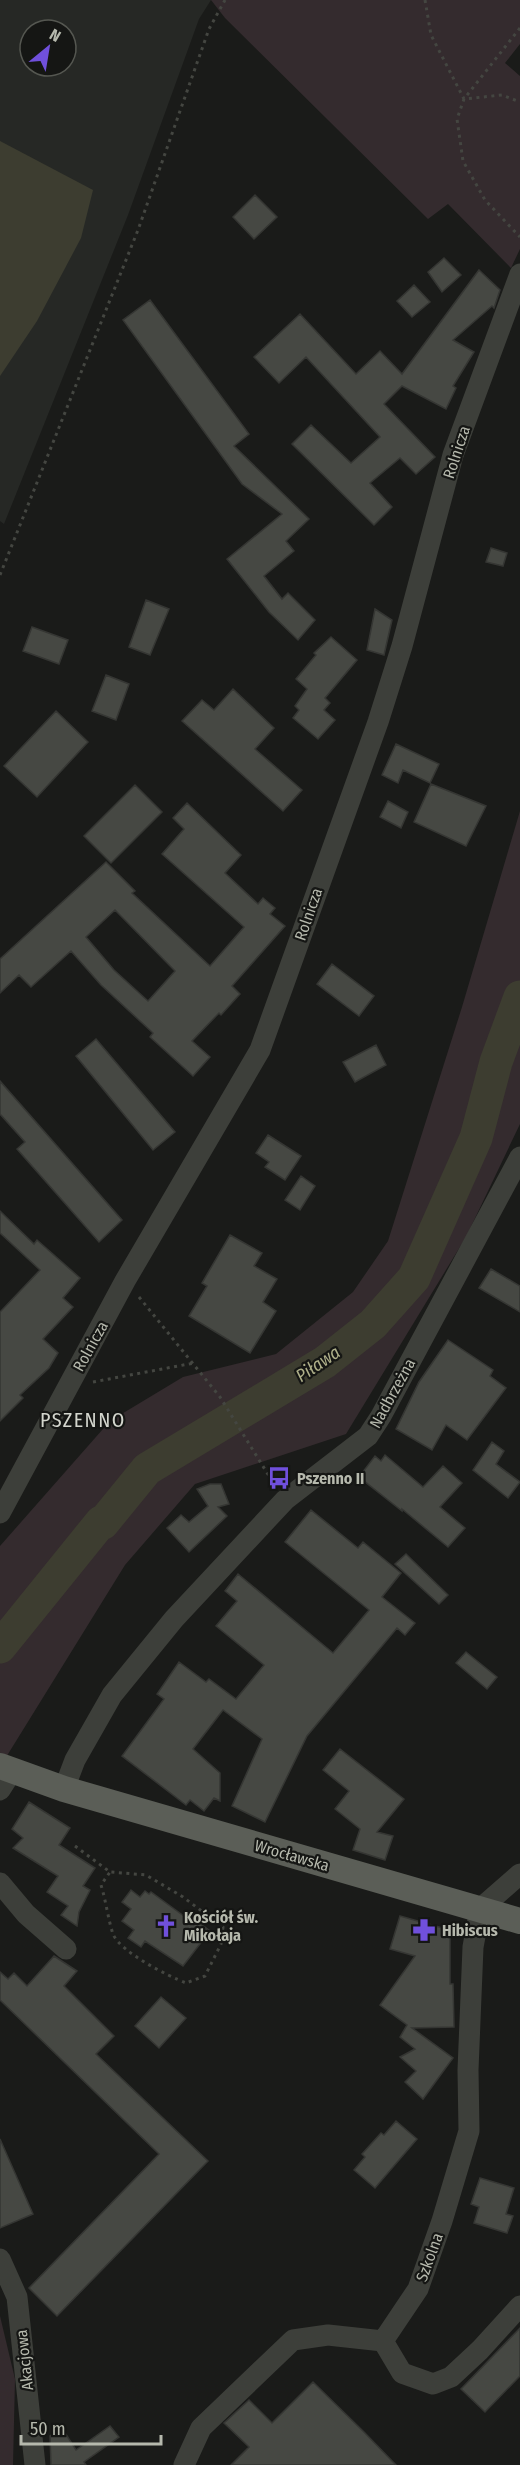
<svg xmlns="http://www.w3.org/2000/svg" width="520" height="2465" font-family="'Fira Sans Condensed',sans-serif">
  <style>
    .built { fill: #262825; fill-rule: evenodd }
    .green { fill: #342b2e }
    .water { fill: #3d3d30 }
    .lines { fill: none; stroke-linecap: round; stroke-linejoin: round }
    .river { stroke: #3d3d30; stroke-width: 33 }
    .building { fill: #464843; stroke: #353633; stroke-width: 1.5; fill-rule: evenodd }
    .path { stroke: #444641; stroke-width: 3; stroke-dasharray: 3 4.5; stroke-linecap: butt }
    .minor { stroke: #3d3f3a; stroke-width: 21 }
    .major { stroke: #5b5e57; stroke-width: 26 }
    .labels { text-anchor: middle; stroke-width: 4.5; stroke-linejoin: round; paint-order: stroke }
    .street-label { font-size: 16px; fill: #b6b9ad; stroke: #151614 }
    .poi-label { font-size: 16px; font-weight: bold; fill: #b6b9ad; stroke: #151614; text-anchor: start }
    .water-label { font-size: 18px; font-style: italic; fill: #aeaf89; stroke: #151614 }
    .quarter-label { font-size: 20px; letter-spacing: 1.5px; fill: #d3d5cd; stroke: #151614 }
  </style>
  <rect width="100%" height="100%" fill="#1a1b19"/>
  <path class="built" d="M0,0h211l-12,19 -71,196 -124,309 -4,-3zM30,30h36v36h-36z"/>
  <path class="green" d="M211,0h309v44l-15,19 15,13v173l-9,19 -63,-64 -20,15 -203,-201z
    M520,811v313l-54,113 -120,197 -151,50 -70,81 -125,202v-221l110,-125 73,-44 93,-23 77,-62 35,-51 74,-234z
    M0,2316l15,63 -2,86h-13z"/>
  <path class="water" d="M0,141l93,49 -12,48 -44,83 -37,55z"/>
  <g class="lines">
    <path class="river" d="M0,1647l101,-125 2,1 44,-54 178,-107 48,-38 41,-46 62,-140 20,-76 24,-65"/>
  </g>
  <path class="building" d="M255,195l22,22 -23,22 -21,-22z
    M444,258l17,17 -19,17 -14,-20z
    M479,270l21,20 -6,18 -2,-2 -39,34 21,12 -21,34 3,2 -10,21 -44,-23 -18,18 51,53 -19,17 -16,-16 -30,25 22,24 -18,18 -82,-81 19,-19 40,38 29,-26 -74,-80 -27,26 -25,-26 46,-43 56,60 24,-23 22,23z
    M414,285l16,17 -18,15 -15,-16z
    M150,300l99,134 -15,12 75,73 -23,22 8,10 -30,25 18,23 6,-6 27,27 -17,20 -29,-28 -42,-53 55,-45 -40,-30 -119,-164z
    M491,548l16,5 -4,13 -17,-4z
    M146,600l23,9 -19,46 -21,-8z
    M375,609l17,11 -8,35 -17,-5z
    M32,627l36,13 -9,24 -36,-13z
    M331,637l26,23 -32,38 5,5 -6,7 11,10 -17,19 -25,-21 6,-8 -4,-4 12,-17 -11,-10 20,-24 -2,-2z
    M106,675l23,9 -13,36 -24,-9z
    M233,689l41,39 -19,21 47,41 -19,21 -101,-90 20,-21 12,10z
    M56,711l32,31 -51,55 -33,-31z
    M396,744l43,20 -9,19 -27,-13 -5,13 -16,-8z
    M431,784l55,22 -20,40 -52,-24z
    M135,785l27,27 -51,51 -27,-27z
    M388,801l20,11 -7,16 -21,-11z
    M187,803l54,52 -16,18 33,31 5,-6 12,10 -5,6 15,12 -53,60 8,8 -19,21 -2,-2 -27,28 18,16 -17,19 -43,-39 3,-4 -52,-48 -30,-34 -40,36 -12,-12 -19,18v-34l106,-97 29,29 -3,2 78,73 34,-39 -82,-73 22,-25 -11,-11zM115,910l60,61 -27,30 -34,-31 -28,-33z
    M332,964l42,32 -15,20 -42,-32z
    M96,1039l79,93 -22,18 -77,-94z
    M376,1045l10,20 -31,17 -12,-20z
    M0,1081l122,139 -23,22 -82,-93 8,-7 -25,-28z
    M268,1135l33,21 -16,24 -20,-13 4,-5 -13,-9z
    M301,1176l14,10 -15,24 -15,-10z
    M0,1211l34,33 3,-4 43,38 -17,20 10,9 -30,32 15,14 -9,15 -29,27 3,3 -23,23v-109l40,-42 -40,-37z
    M230,1235l32,18 -8,13 23,13 -14,23 13,9 -26,42 -61,-37 18,-30 -5,-3z
    M491,1269l29,17v26l-41,-24z
    M448,1340l45,30 -3,6 16,12 -39,52 -21,-15 -14,25 -36,-21 23,-47z
    M492,1442l12,9 -8,13 24,18 -12,16 -35,-28z
    M385,1455l38,32 20,-21 19,17 -22,24 25,21 -17,19 -46,-38v2l-43,-34 16,-21 6,5z
    M210,1484h11l8,20 -11,3 9,9 -38,36 -22,-24 14,-13 8,7 19,-16 -11,-17z
    M311,1510l47,38 5,-6 38,31 -19,24 33,26 -10,12 -8,-7 -90,108 -42,86 -33,-16 30,-67 -39,-29 -30,39 27,24v28l-6,-3 -10,13 -14,-11 -4,5 -64,-49 42,-57 -7,-5 22,-32 27,20 3,-3 27,20 28,-34 -48,-39 21,-25 -12,-10 13,-17 95,79 36,-43 -84,-68z
    M406,1554l42,41 -9,9 -44,-40z
    M466,1652l31,25 -10,12 -31,-26z
    M340,1749l64,50 -27,33 16,4 -8,24 -32,-10 7,-21 -25,-20 14,-18 -26,-21z
    M29,1802l41,26 -11,17 36,23 -12,18 7,4 -11,22 -2,14 -16,-11 7,-9 -21,-14 11,-16 -45,-28 10,-10 -11,-9z
    M131,1890l9,7 5,-6 4,3 2,-2 37,27 2,-3 20,15 -27,35 -38,-25 -4,6 -13,-9 6,-8 -12,-9 9,-12 -9,-7z
    M400,1916l50,14v54h3l1,43 -42,1 41,30 -30,41 -18,-17 11,-11 -16,-14 15,-8 -15,-12 7,-12 -27,-20 35,-49 -25,-7z
    M54,1956l23,15 -13,15 50,50 -18,18 112,107 -151,155 -28,-28 130,-134 -159,-154v-28l8,7 6,-6 13,13z
    M161,1997l25,21 -27,30 -24,-22z
    M396,2121l21,18 -42,49 -21,-18 11,-13 -3,-3 19,-21 3,2z
    M0,2139l33,75 -33,14z
    M480,2178l34,10 -8,26 7,2 -6,17 -33,-10 5,-16 -8,-3z
    M520,2328v48l-35,36 -24,-23z
    M313,2382l51,50 32,33h-165l18,-18 -25,-24 25,-23 23,23z
    M110,2426l9,11 -35,25 2,3h-35l-1,-29 12,-8 14,22z"/>
  <g class="lines">
    <path class="path" d="M425,0l6,35 33,64 38,-4 18,7
      M520,28l-56,71 -7,20 6,42 22,39 35,37
      M0,575l138,-345 71,-201 16,-29
      M139,1297l81,100 54,87
      M93,1382l101,-19
      M75,1846l35,26 36,3 37,22 40,30 -2,17 -16,32 -19,7c-18,-7 -66,-31 -73,-49 -5,-15 -7,-33 -12,-49l9,-13"/>
    <path class="minor" d="M0,1513l125,-232 135,-231 118,-328 24,-76 51,-191 67,-181
      M64,1789l11,-29 37,-65 62,-76 111,-119 83,-64 13,-20 139,-259
      M0,1790l12,-19
      M0,1883l26,31 40,35
      M0,2259l17,38 18,168
      M383,2341l19,32 31,11 18,-7 29,-27 40,-44
      M184,2465l17,-37 92,-88 35,-5 55,6 35,-52 24,-68 27,-90 -1,-61 5,-123 7,-38 40,-35"/>
    <path class="major" d="M0,1766l64,23 456,132"/>
  </g>
  <defs>
    <g id="bus-bare" transform="scale(1.8)"><path d="M-5-6H5V4H4V6H2V4H-2V6H-4V4H-5ZM-3.5-4V0h7V-4ZM-3.5 1.2v1.5H-2V1.2ZM2 1.2v1.5H3.5V1.2Z" fill="#7050dc" stroke="#151614" stroke-width="2.5" paint-order="stroke"/></g>
    <g id="church-bare" transform="scale(1.8)"><path d="M-1.2-6h2.4v3.5h3.3v2.4h-3.3V6h-2.4V-.1h-3.3v-2.4h3.3Z" fill="#7050dc" stroke="#151614" stroke-width="2.5" paint-order="stroke"/></g>
    <g id="pharmacy-bare" transform="scale(1.8)"><path d="M-2-6h4v4h4v4h-4v4h-4v-4h-4v-4h4Z" fill="#7050dc" stroke="#151614" stroke-width="2.5" paint-order="stroke"/></g>
  </defs>
  <g fill-rule="evenodd">
    <use href="#bus-bare" x="279" y="1478"/>
    <use href="#church-bare" x="166" y="1926"/>
    <use href="#pharmacy-bare" x="424" y="1930"/>
  </g>
  <g class="labels">
    <g class="street-label">
      <text transform="translate(456 452) rotate(-72)" y="6">Rolnicza</text>
      <text transform="translate(308 914) rotate(-71)" y="6">Rolnicza</text>
      <text transform="translate(90 1346) rotate(-61)" y="6">Rolnicza</text>
      <text transform="translate(392 1393) rotate(-61)" y="6">Nadbrzeżna</text>
      <text transform="translate(292 1855) rotate(16)" y="6">Wrocławska</text>
      <text transform="translate(429 2257) rotate(-70)" y="6">Szkolna</text>
      <text transform="translate(24 2360) rotate(-96)" y="6">Akacjowa</text>
    </g>
    <g class="poi-label">
      <text x="297" y="1484">Pszenno II</text>
      <text x="184" y="1923">Kościół św.<tspan x="184" dy="18">Mikołaja</tspan></text>
      <text x="442" y="1936">Hibiscus</text>
    </g>
    <g class="water-label">
      <text transform="translate(318 1364) rotate(-34)" y="6">Piława</text>
    </g>
    <g class="quarter-label">
      <text x="83" y="1427">PSZENNO</text>
    </g>
  </g>
  <g transform="translate(48 48) rotate(30)"><circle r="28" fill="#151614" stroke="#555751" stroke-width="1.5"/>
  <path d="M0-4.5L10 22L0 15L-10 22Z" fill="#7050dc"/>
  <text y="-9" font-size="16" font-weight="bold" text-anchor="middle" fill="#b6b9ad">N</text>
  </g>
  <path d="M21 2435v9h140v-9" fill="none" stroke="#b6b9ad" stroke-width="3"/>
  <text x="30" y="2435" font-size="18" fill="#b6b9ad" stroke="#151614" stroke-width="4.5" paint-order="stroke">50 m</text>
</svg>
